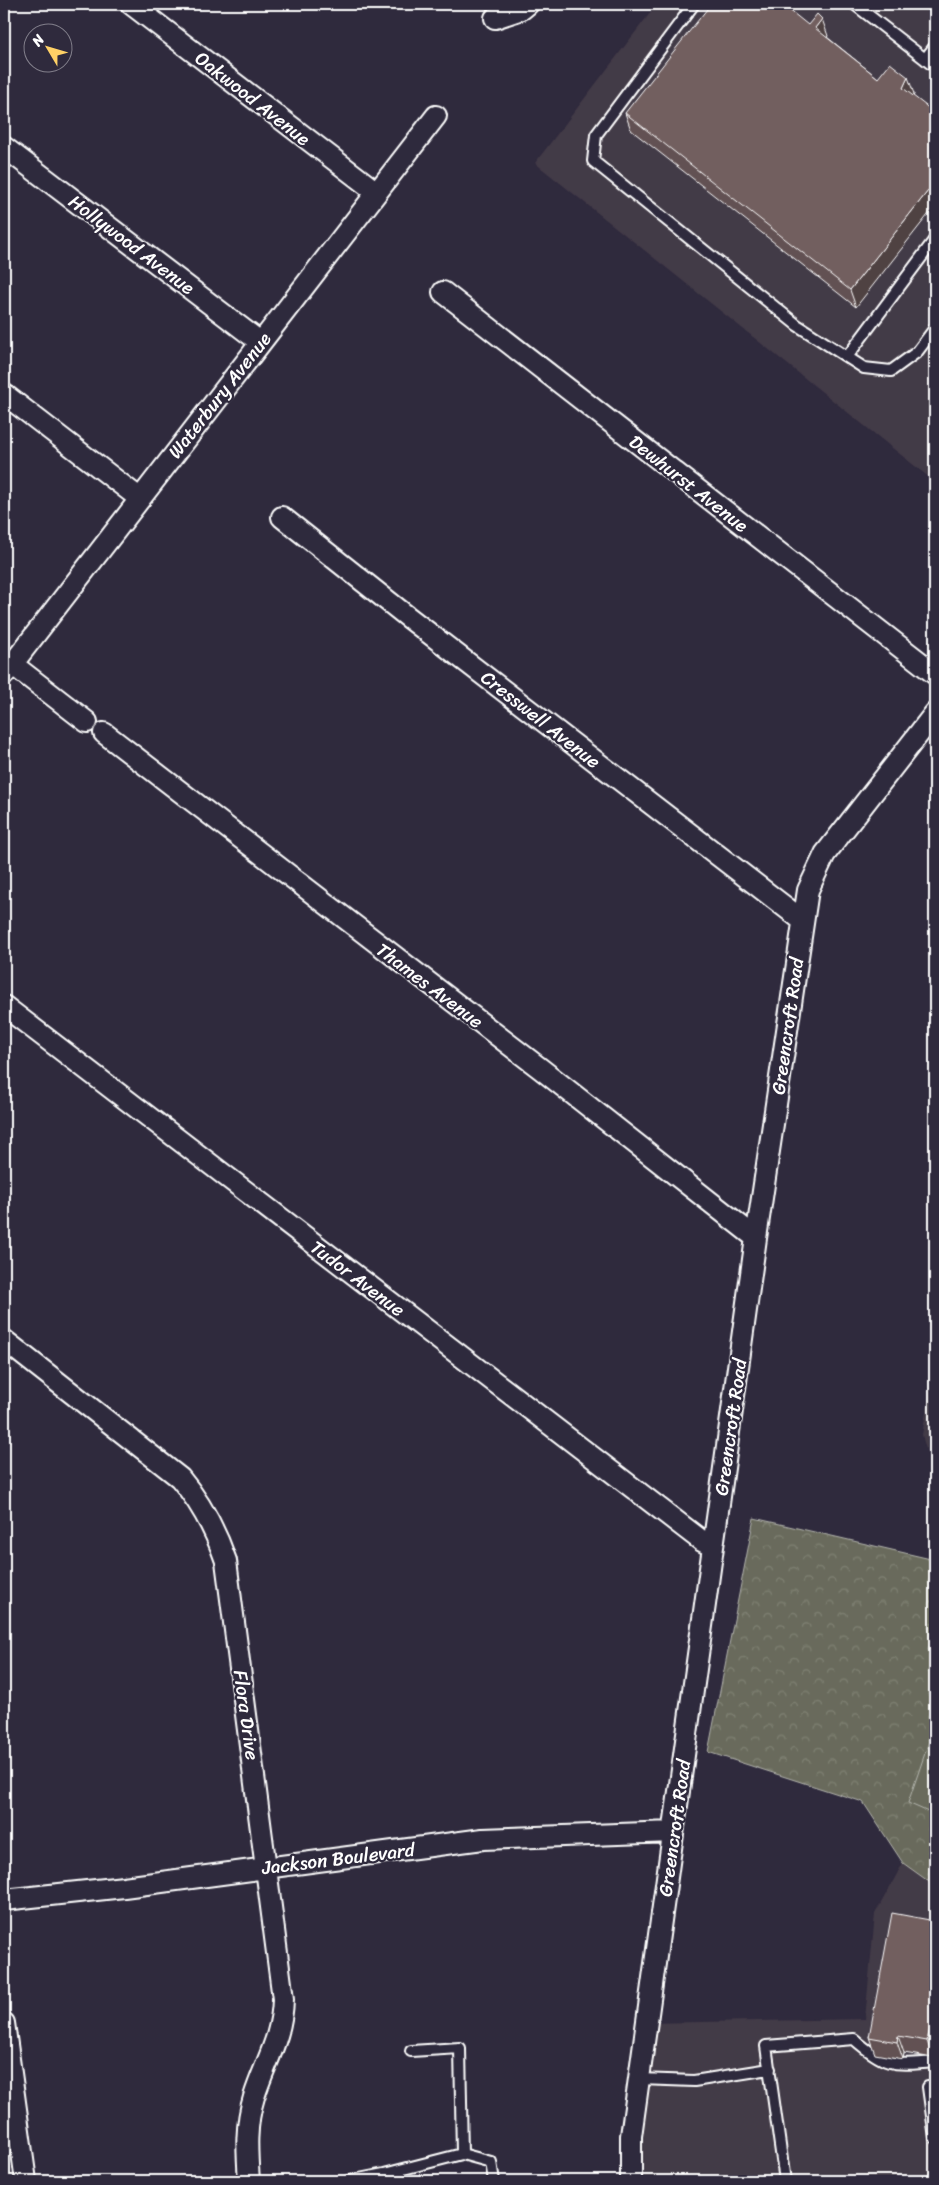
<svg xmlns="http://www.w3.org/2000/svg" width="939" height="2185" font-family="Sriracha,sans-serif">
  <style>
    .built { fill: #433a47 }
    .park { fill: url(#park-crowns); stroke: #b4b5ae }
    .pitch { fill: #696b5c; stroke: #b4b5ae }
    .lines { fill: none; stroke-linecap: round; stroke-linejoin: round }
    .lane-casing { stroke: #fff; stroke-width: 14 }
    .street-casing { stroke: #fff; stroke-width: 24 }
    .lane { stroke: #2f2a3d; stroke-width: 10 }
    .street { stroke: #2f2a3d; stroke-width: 20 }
    .wall { fill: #625152; stroke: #fff }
    .shaded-wall { fill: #504242; stroke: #fff }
    .building { fill: #725e5f; stroke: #fff }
    .labels { text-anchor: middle; stroke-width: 4.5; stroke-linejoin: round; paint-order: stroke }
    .street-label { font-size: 19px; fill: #fff; stroke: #2f2a3d }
  </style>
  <defs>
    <pattern id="park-crowns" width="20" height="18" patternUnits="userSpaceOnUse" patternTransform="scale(1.25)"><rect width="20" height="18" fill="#696b5c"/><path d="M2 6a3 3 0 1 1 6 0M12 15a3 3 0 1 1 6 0" fill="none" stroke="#808174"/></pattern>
  </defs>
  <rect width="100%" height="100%" fill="#2f2a3d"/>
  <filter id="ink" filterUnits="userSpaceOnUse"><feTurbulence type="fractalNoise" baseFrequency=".02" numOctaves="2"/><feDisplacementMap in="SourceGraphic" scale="10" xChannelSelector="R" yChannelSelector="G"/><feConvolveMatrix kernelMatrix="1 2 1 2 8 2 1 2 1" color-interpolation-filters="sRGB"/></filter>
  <g filter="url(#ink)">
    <path class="built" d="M657,4h278v478l-400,-319z
      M935,1362v119l-13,-46z
      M903,1863l32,23v295h-304l16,-158 218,-4 10,-105z"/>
    <path class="park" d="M754,1518l181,42v326l-32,-23 -40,-61 -155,-50z"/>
    <path class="pitch" d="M935,1724v91l-27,-12z"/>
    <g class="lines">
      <g class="lane-casing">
        <path id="lane" d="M694,4l-98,131 -3,26 204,164 67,43 27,3 26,-19 18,-24
          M854,4l71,55
          M935,46l-10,13 10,8
          M847,357l88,-118
          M411,2051l49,-3 2,106
          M640,2079l54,2 76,-12
          M928,2087l7,51
          M349,2181l35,-7 78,-20 29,8 3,19
          M785,2181l-19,-135 88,-7c33,29 39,26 81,23"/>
      </g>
      <g class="street-casing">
        <path id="street" d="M131,4l244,187
          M495,18l27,-9 6,-5
          M4,147l256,195
          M443,292l492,382
          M4,394l135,104
          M282,517l126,100 394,303
          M12,664l75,58
          M4,675l432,-559
          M104,733l437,336 215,169
          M4,1006l698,535 11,6
          M4,1340l176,138c21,25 35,51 46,83l57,438c-1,39 -18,63 -29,98 -9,29 -7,55 -5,84
          M4,1900l120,-13 359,-48 190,-7
          M4,2023l22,158
          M631,2181v-45l125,-898 52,-348 17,-36 110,-141"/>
      </g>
      <use href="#lane" class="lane"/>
      <use href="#street" class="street"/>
    </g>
    <path class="wall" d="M828,36l-1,1 51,41 36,16 -58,213 -225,-177 -6,-17z
      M935,1921v128l-2,9 -29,-5 -1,6 -28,-5 -6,-17z"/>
    <path class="shaded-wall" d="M822,19l6,17 -7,9 -6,-17z
      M908,77l6,17 -5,11 -6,-17z
      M935,182v24l-79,101 -6,-17z
      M930,2028l5,15v6l-2,9 -6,-17z
      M898,2036l6,17 -1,6 -6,-17z"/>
    <path class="building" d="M711,4h71l26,21 9,-11 5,5 -7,9 63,50 12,-15 18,14 -5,11 32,25v69l-85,108 -225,-177z
      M892,1913l43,8v108l-5,-1 -3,13 -29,-5 -1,6 -28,-5z"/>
  </g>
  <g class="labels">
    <g class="street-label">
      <text transform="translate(253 98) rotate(38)" y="7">Oakwood Avenue</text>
      <text transform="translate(132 244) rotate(37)" y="7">Hollywood Avenue</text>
      <text transform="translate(219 395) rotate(-52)" y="7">Waterbury Avenue</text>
      <text transform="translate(689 483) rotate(38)" y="7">Dewhurst Avenue</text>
      <text transform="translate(541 719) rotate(38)" y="7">Cresswell Avenue</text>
      <text transform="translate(430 985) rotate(37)" y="7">Thames Avenue</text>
      <text transform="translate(787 1026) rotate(-82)" y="7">Greencroft Road</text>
      <text transform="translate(358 1278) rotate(37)" y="7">Tudor Avenue</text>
      <text transform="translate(730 1427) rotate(-82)" y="7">Greencroft Road</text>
      <text transform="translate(247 1715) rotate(82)" y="7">Flora Drive</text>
      <text transform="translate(674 1828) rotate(-82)" y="7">Greencroft Road</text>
      <text transform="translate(338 1858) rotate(-7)" y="7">Jackson Boulevard</text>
    </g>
  </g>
  <rect width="939" height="2185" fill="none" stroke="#2f2a3d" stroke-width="20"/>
  <rect x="10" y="10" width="919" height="2165" fill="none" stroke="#fff" stroke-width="2" filter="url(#ink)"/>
  <g transform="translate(48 48) rotate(308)"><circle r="24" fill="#2f2a3d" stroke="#827f8b"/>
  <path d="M0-4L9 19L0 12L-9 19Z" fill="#ffd166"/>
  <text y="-8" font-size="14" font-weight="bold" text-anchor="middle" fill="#ffffff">N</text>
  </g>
</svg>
